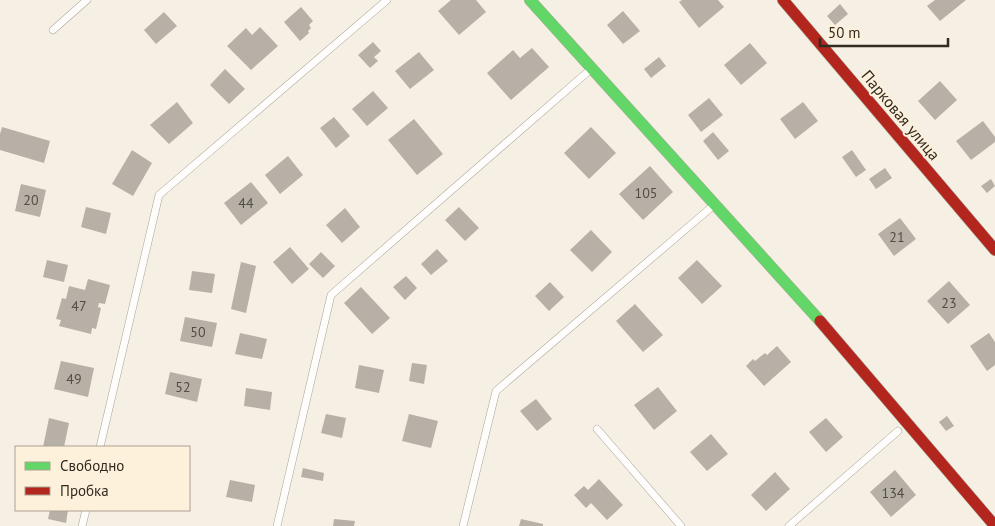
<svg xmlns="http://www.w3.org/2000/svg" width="995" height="526" font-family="'PT Sans',sans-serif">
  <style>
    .building { fill: #b6b0a7 }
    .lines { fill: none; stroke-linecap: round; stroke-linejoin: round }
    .lane-casing { stroke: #aaa49a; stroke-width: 8 }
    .fast-casing { stroke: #aaa49a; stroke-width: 12 }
    .jam-casing { stroke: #aaa49a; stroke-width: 12 }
    .lane { stroke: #fefdfb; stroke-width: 7 }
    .fast { stroke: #63d668; stroke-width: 11 }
    .jam { stroke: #b3261e; stroke-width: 11 }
    .labels { text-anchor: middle; stroke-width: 4; stroke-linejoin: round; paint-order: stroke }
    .number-label { font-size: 14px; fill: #524c42 }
    .street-label { font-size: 16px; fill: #312b21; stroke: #fef1dc }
  </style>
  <rect width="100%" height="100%" fill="#f6efe4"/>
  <path class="building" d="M451,0h25l10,12 -27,23 -21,-24z
    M682,0h36l6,7 -25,21 -20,-26z
    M935,0h31l-26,21 -13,-15z
    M840,4l8,10 -13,11 -8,-9z
    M301,7l12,14 -4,4 2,3 -3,3 1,2 -9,8 -16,-19z
    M623,11l17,20 -17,13 -16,-19z
    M164,12l13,14 -21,18 -12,-14z
    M260,27l18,19 -27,24 -24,-24 19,-18 6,7z
    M373,42l8,9 -7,6 4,4 -8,7 -12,-13z
    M750,43l17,20 -26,22 -17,-20z
    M532,48l17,19 -38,33 -24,-27 26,-23 7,8z
    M419,52l15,18 -24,19 -15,-18z
    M659,57l7,9 -15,12 -7,-9z
    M225,69l20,20 -16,15 -19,-19z
    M940,81l17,19 -22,20 -17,-19z
    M373,91l15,17 -21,18 -15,-17z
    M709,98l14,17 -22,17 -13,-17z
    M177,102l16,21 -24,21 -19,-19z
    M803,102l15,19 -23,18 -15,-20z
    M334,117l16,19 -14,12 -16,-20z
    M414,119l29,35 -26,21 -29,-35z
    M983,121l12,16v5l-24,18 -15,-19z
    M2,127l48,14 -6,22 -44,-13v-16z
    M591,127l25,26 -27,26 -25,-26z
    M713,132l16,19 -11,9 -15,-19z
    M132,150l20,13 -19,33 -21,-12z
    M852,150l14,20 -10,7 -14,-20z
    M288,156l15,19 -23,19 -15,-19z
    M650,166l23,26 -30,28 -24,-26z
    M885,168l7,10 -16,11 -7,-10z
    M991,179l4,7 -8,7 -6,-7z
    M251,182l17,21 -27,22 -17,-22z
    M21,184l25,6 -6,27 -25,-6z
    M86,207l25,6 -5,21 -25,-7z
    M459,207l20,21 -14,13 -20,-21z
    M345,208l15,19 -18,16 -16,-18z
    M900,218l16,21 -22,17 -16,-22z
    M591,230l21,22 -20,20 -22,-22z
    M290,247l19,22 -17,15 -19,-22z
    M437,249l11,12 -17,14 -10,-11z
    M321,252l14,14 -12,12 -14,-14z
    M47,260l21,5 -4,17 -21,-5z
    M697,260l25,26 -20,18 -24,-26z
    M241,262l15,4 -10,47 -15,-4z
    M192,271l23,3 -3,19 -23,-3z
    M406,276l11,12 -12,12 -12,-13z
    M88,279l22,6 -5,19 -6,-1 -1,4 3,1 -5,21 -4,-1 -1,6 -32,-8 2,-6 -5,-1 6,-21 4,1 3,-13 16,4z
    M949,281l21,24 -22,19 -21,-23z
    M550,282l14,15 -15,14 -14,-15z
    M361,287l29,31 -18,16 -28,-31z
    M635,304l28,31 -20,17 -27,-31z
    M185,317l32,6 -5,24 -32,-6z
    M240,333l27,6 -5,20 -27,-5z
    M989,333l6,9v23l-8,6 -17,-25z
    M777,346l14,16 -27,24 -18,-20 7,-7 2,2 10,-8 2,2z
    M61,361l33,7 -6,29 -34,-8z
    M412,363l15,2 -3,19 -15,-3z
    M359,365l25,5 -5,23 -24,-5z
    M170,372l32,7 -5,23 -32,-8z
    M658,387l19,24 -23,19 -20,-25z
    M246,388l26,4 -2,18 -26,-4z
    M536,399l16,20 -15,12 -17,-20z
    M326,414l20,4 -4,20 -21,-5z
    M409,414l29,7 -7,27 -29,-7z
    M947,416l7,10 -8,5 -7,-9z
    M49,418l20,5 -5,24h-21z
    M826,418l17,19 -17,15 -17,-20z
    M711,434l17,20 -21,17 -17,-19z
    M303,468l21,5 -1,8 -22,-4z
    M895,470l21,25 -25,22 -21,-25z
    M775,472l15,17 -24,22 -15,-16z
    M599,479l24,26 -16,15 -16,-17 -5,5 -12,-13 10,-9 4,4z
    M230,480l25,5 -3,17 -26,-5z
    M50,510h18l-2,13 -18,-4z
    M334,519l21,2 -1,5h-21z
    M521,519l22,5v2h-24z"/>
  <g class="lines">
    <g class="lane-casing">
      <path id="lane" d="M53,30l34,-30
        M597,429l84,97
        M100,447l59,-252 228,-195
        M82,526l4,-16
        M277,526l54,-231 260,-226
        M463,526l33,-135 218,-186
        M789,526l109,-95"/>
    </g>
    <g class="fast-casing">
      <path id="fast" d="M530,0l290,321"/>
    </g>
    <g class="jam-casing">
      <path id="jam" d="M783,0l212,250
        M820,321l175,205"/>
    </g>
    <use href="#lane" class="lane"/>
    <use href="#fast" class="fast"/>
    <use href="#jam" class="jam"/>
  </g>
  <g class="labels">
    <g class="number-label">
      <text x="646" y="198">105</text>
      <text x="31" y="205">20</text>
      <text x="246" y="208">44</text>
      <text x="897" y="242">21</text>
      <text x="949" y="308">23</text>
      <text x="79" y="311">47</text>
      <text x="198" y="337">50</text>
      <text x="74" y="384">49</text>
      <text x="183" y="392">52</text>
      <text x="893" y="498">134</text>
    </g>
    <g class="street-label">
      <text transform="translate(901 115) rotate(50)" y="6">Парковая улица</text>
    </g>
  </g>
  <rect x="15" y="446" width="175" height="65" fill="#fef1dc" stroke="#aca291"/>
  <rect x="25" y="462" width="25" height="8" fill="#63d668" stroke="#aca291"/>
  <text x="60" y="471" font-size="15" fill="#312b21">Свободно</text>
  <rect x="25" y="487" width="25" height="8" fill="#b3261e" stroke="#aca291"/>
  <text x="60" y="496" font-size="15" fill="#312b21">Пробка</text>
  <path d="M820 38v8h128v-8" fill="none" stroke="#312b21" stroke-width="2.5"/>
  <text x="828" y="38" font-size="15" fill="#312b21" stroke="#fef1dc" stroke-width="4" paint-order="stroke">50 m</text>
</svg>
